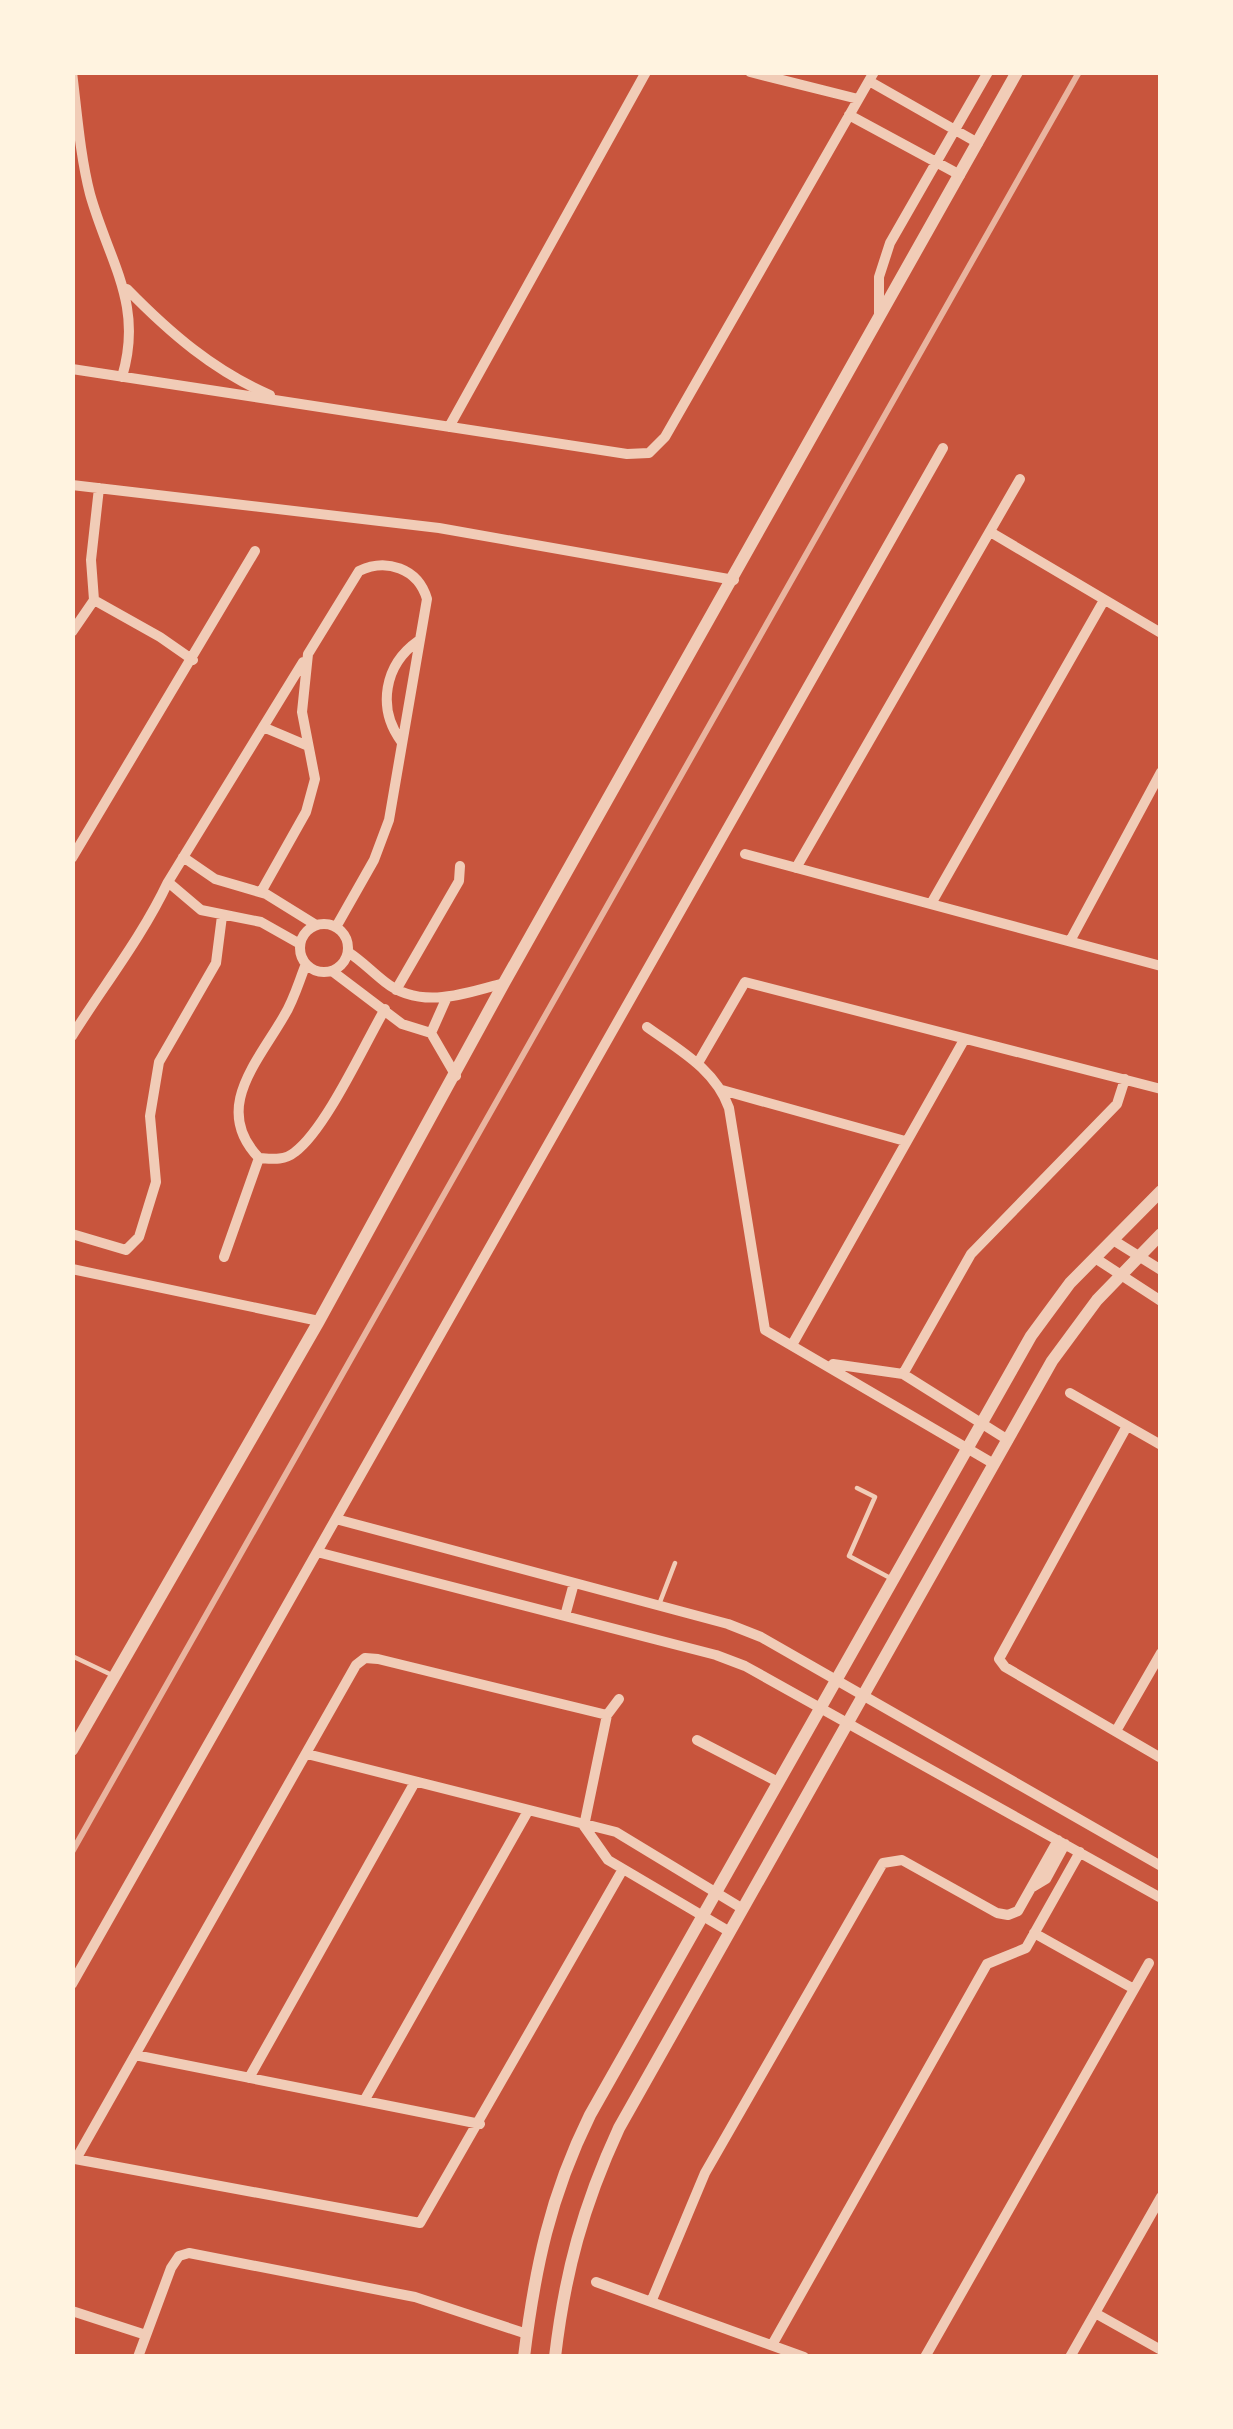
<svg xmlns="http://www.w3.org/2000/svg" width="1233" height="2429" font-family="'PT Sans Narrow',sans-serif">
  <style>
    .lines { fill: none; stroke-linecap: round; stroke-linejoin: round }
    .service { stroke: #f1ccb7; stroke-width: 4.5 }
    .minor { stroke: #f1ccb7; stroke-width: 10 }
    .tertiary { stroke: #f1ccb7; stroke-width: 12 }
    .rail { stroke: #e9b49f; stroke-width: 6 }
  </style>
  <rect width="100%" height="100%" fill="#c8553d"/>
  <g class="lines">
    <path class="service" d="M857,1488l18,9 -26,59 43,23
      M660,1602l15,-39
      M72,1656l42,20"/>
    <path class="minor" d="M72,72c5,40 8,83 18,122 19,68 54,110 32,183
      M750,72l108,27
      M869,81l109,62
      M849,115l111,60
      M127,289c43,44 87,82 143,106
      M879,316v-39l11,-34 98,-171
      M72,369l555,85 22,-1 16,-16 209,-365
      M449,427l197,-355
      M72,485l367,43 295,52
      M992,533l169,100
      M94,600l66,37 33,23
      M72,632l22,-32 -3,-40 8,-72
      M263,727l45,19
      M401,741c-24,-33 -17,-76 17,-100
      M745,854l416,112
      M183,857l32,22 51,15 50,31
      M72,858l183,-307
      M796,868l224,-389
      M168,882l33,28 60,12 39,22
      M261,892l45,-80 9,-33 -13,-67 6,-58 51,-83c27,-13 59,-3 68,28l-38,221 -15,40 -38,67
      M932,902l171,-300
      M300 948a24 24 0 1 1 48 0a24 24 0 1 1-48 0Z
      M1070,941l91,-169
      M348,952c14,9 24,20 37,30 35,28 79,12 119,1
      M306,964c-7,17 -12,36 -22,52 -27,47 -72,93 -25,142 13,1 25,3 36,-6 31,-23 69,-107 90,-143
      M332,971l70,53 29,9 25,43
      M396,990l63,-109 1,-15
      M647,1027c32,23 68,42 82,81l36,222 229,134
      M431,1033l16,-36
      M72,1036c32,-51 70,-99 96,-154l135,-220
      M698,1063l47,-81 416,107
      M722,1090l183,51
      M72,1234l54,16 13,-13 17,-55 -6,-66 9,-54 57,-99 6,-47
      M1113,1240l48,30
      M224,1257l35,-99
      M1095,1258l66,43
      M72,1269l247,52
      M792,1345l172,-305
      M833,1364l70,10 105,66
      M903,1374l68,-120 146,-150 8,-25
      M1070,1393l91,52
      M1127,1426l-128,233 6,8 156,91
      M336,1519l392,105 33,13 400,229
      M317,1552l399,103 29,11 416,232
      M565,1616l9,-33
      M619,1699l-12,16 -23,111 24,34 122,72
      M1116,1731l45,-78
      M697,1740l81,42
      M307,1754l309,78 127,77
      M1031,1888l15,-9 19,-35
      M1034,1933l100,56
      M72,1984l871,-1536
      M135,2055l345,69
      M249,2078l166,-296
      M364,2101l164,-290
      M75,2159l345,64 203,-354
      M76,2159l280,-494 9,-7 13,1 229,56
      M596,2282l208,75
      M651,2302l54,-129 178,-310 19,-3 95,53 11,2 10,-4 40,-71
      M72,2311l74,24
      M1095,2313l66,37
      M772,2345l215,-381 39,-16 54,-96
      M138,2357l33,-89 8,-12 10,-3 226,44 112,37
      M925,2357l224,-394
      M1070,2357l91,-160"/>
    <path class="tertiary" d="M72,1750l247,-429 185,-338 513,-911
      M524,2357c11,-89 26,-161 66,-242l441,-779 39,-53 91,-92
      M555,2357c10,-85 28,-151 64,-229l433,-767 45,-61 64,-66"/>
    <path class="rail" d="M72,1852l1007,-1780"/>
  </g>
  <rect width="1233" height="2429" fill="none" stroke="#fff3e0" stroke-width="150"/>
</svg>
